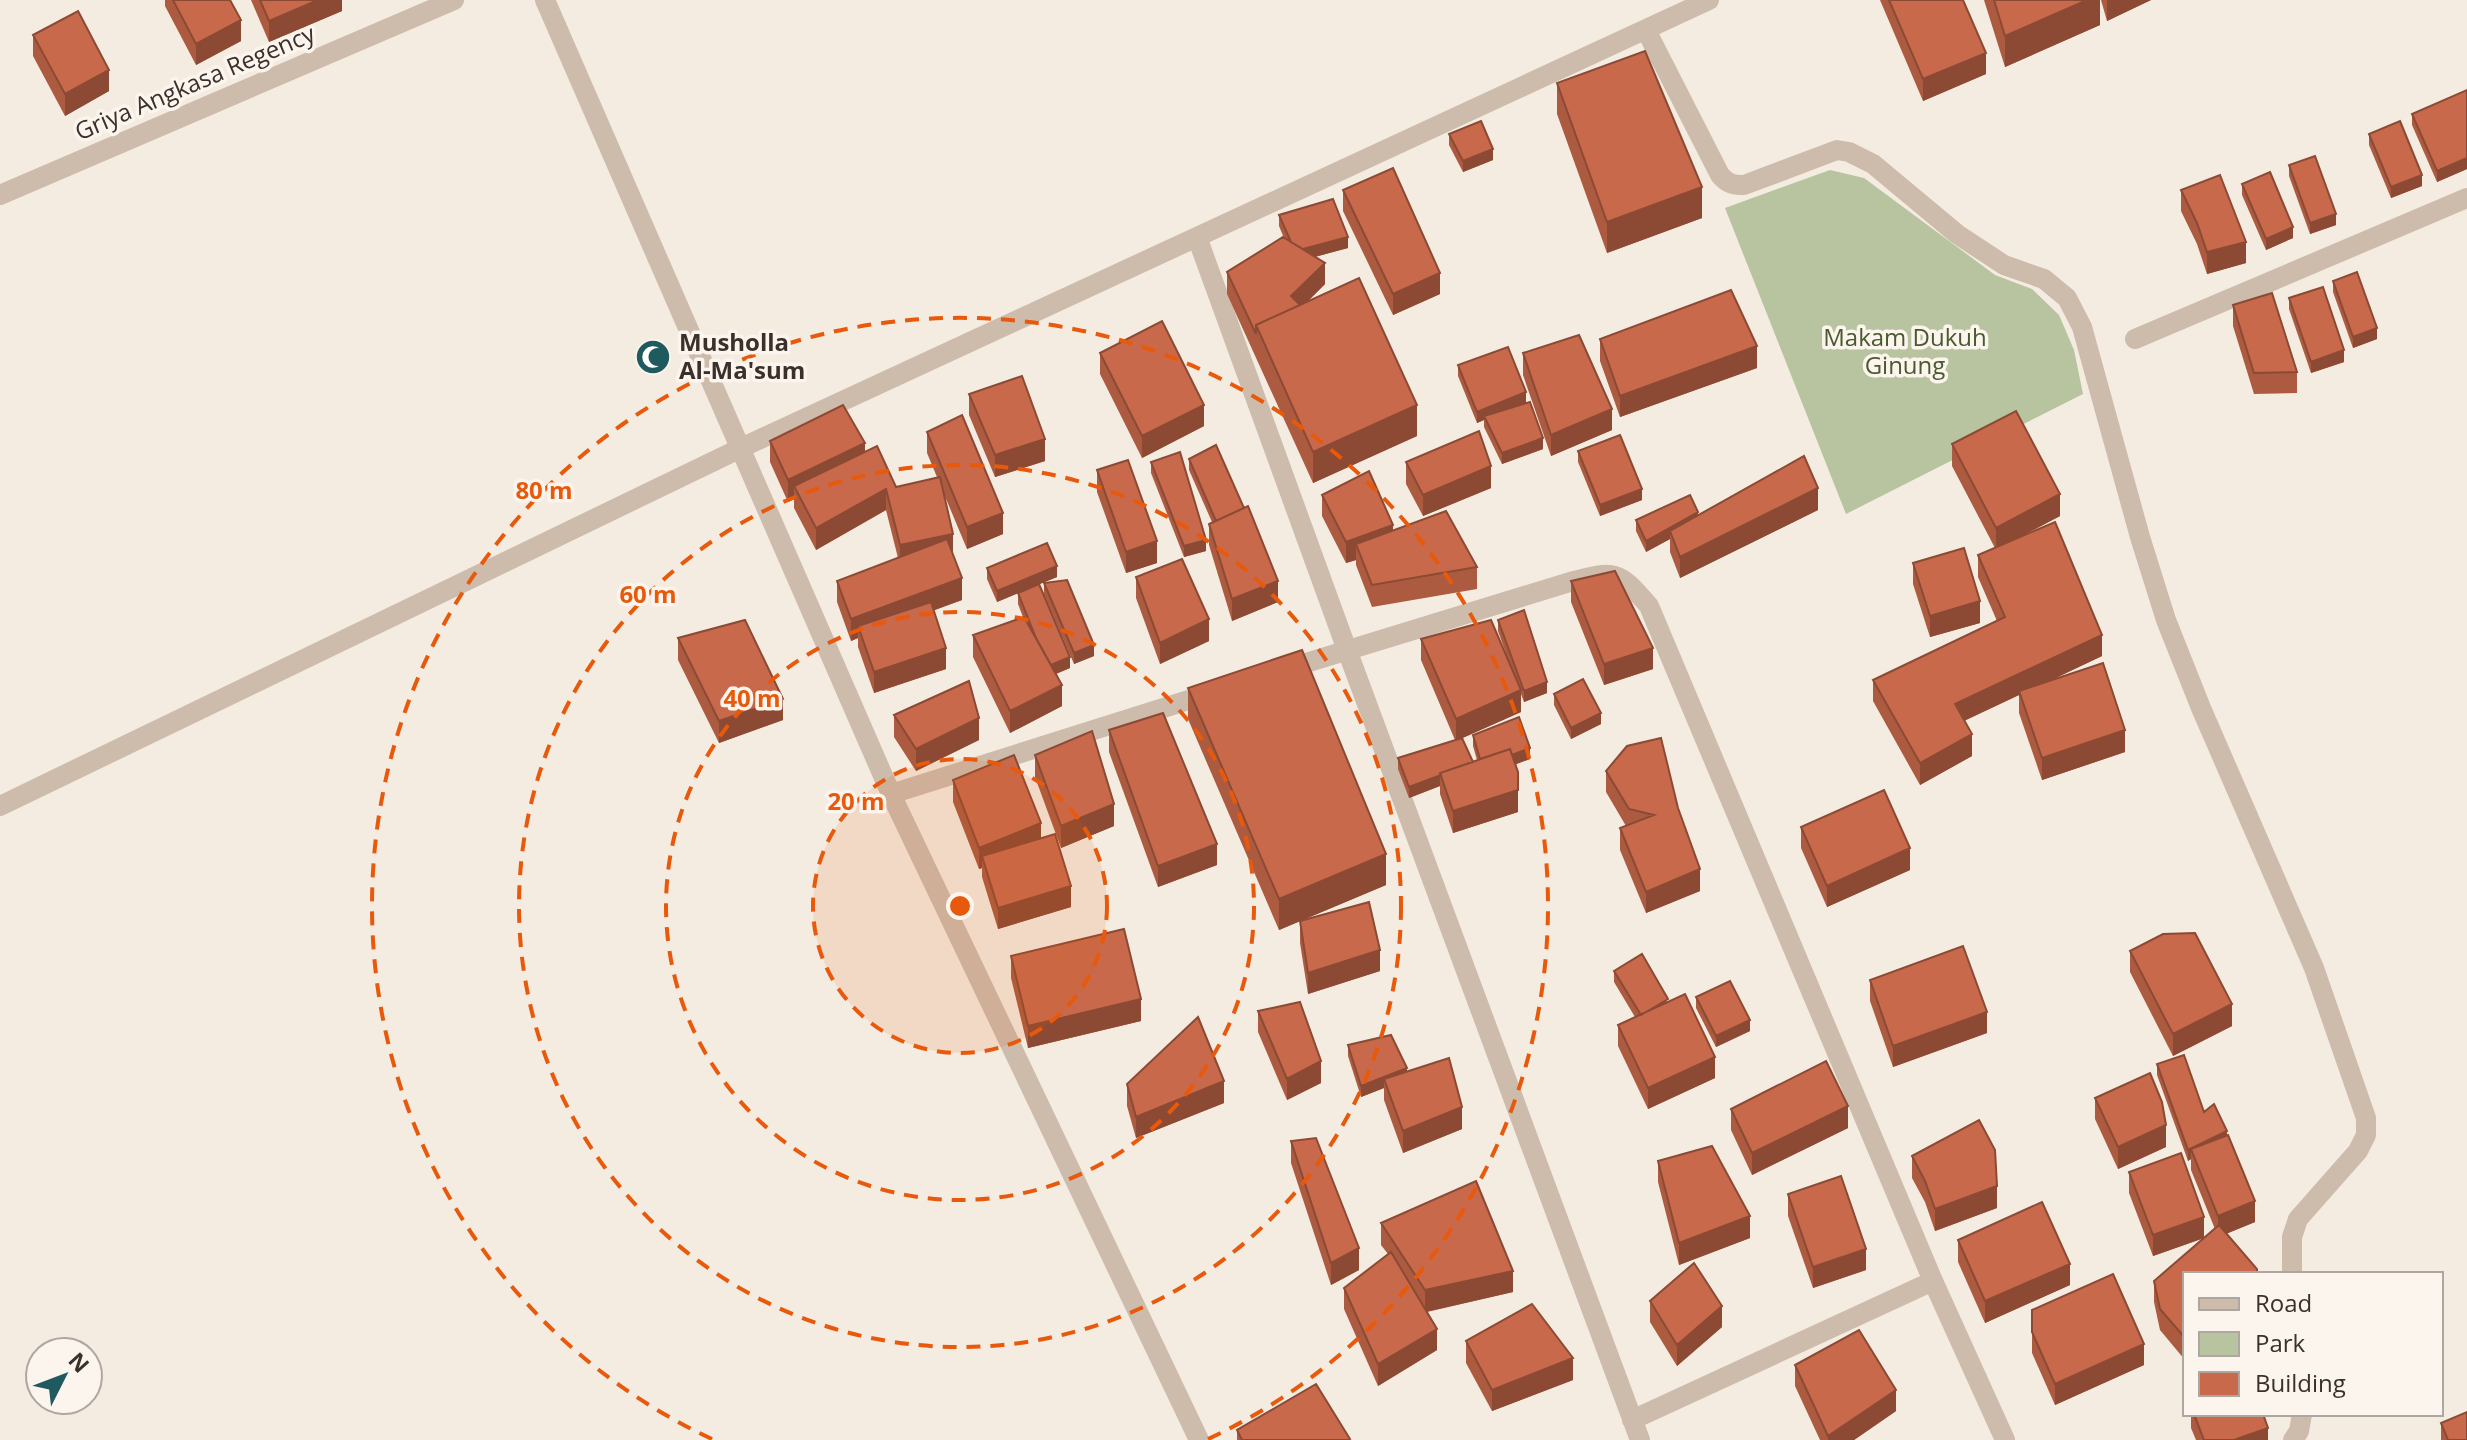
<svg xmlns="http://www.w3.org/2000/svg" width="2467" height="1440" font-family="'Open Sans',sans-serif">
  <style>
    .green { fill: #b8c4a0 }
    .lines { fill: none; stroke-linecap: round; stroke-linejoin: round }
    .minor { stroke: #cdbbac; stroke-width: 20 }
    .wall { fill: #ac5a40 }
    .shaded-wall { fill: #8c4a34 }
    .building { fill: #c8694b; stroke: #8c4a34; stroke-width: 2 }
    .ring { fill: none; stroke: #e8590c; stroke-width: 4; stroke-dasharray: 14 10 }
    .labels { text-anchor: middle; stroke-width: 7; stroke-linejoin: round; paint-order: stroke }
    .street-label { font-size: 24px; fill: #3b302b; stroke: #fbf5ee }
    .park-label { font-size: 24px; fill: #4a5a2e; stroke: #fbf5ee }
    .poi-label { font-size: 24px; font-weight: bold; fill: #3b302b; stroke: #fbf5ee; text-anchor: start }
    .centre { fill: #e8590c; stroke: #fbf5ee; stroke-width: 4 }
    .ring-label { font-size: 24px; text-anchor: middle; font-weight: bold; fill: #e8590c; stroke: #fbf5ee; stroke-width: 7; stroke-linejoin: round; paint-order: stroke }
  </style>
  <rect width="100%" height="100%" fill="#f4ebe1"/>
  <path class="green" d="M1830,170l34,8 131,97 37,14 27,26 15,35 9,44 -237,120 -121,-306z"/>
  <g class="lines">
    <path class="minor" d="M545,0l346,794 308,646
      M1646,30l74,145c8,9 13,10 24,10l93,-35 12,2 24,12 84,70 47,31 40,14 23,19 15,29 58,210 26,83 35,88 113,260 52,150v17l-8,16 -60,68 -6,18v37
      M0,195l454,-195
      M1197,237l150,413 293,790
      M2135,339l332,-141
      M1283,670l287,-88c46,-12 48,-12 79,24l284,675 72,159
      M891,794l323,-102
      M0,806l741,-358 968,-448
      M1632,1420l301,-139
      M2293,1440l6,-9 3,-17"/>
  </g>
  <path class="wall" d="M165,0h65l11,41 -45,24 -31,-59z
    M251,0h91v11l-73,31z
    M1880,0h83l23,74 -63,27z
    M1984,0h116v25l-95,42z
    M2101,0h50l-44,21z
    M33,35l76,56 -44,25 -32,-60z
    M1557,83l145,135 -95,35 -50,-139z
    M2467,90v79l-30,13 -25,-57v-11z
    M1449,134l44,26 -30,12 -14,-27z
    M2369,134l53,52 -31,12 -22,-53z
    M2289,165l47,60 -26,9 -21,-58z
    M2242,184l51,54 -27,12 -24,-55z
    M1343,190l97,104 -47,21 -50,-104z
    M2181,190l65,73 -39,11 -10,-30 -16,-33z
    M1279,215l69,33 -33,9 10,27 -18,18 110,134 -104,47 -86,-189v-22l57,-34 -5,-12z
    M2333,281l44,58 -24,9 -20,-56z
    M2289,298l55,64 -33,11 -22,-64z
    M2233,305l64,67v21l-43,1 -21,-68z
    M1600,339l157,29 -137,49 -20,-56z
    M1100,353l104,73 -62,32 -42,-84z
    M1523,353l89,77 -61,26 -28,-81z
    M1458,365l68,38 -6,2 23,44 -41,15 -18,-37v-7l-7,3 -19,-47z
    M969,394l76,67 -50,16 -26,-62z
    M927,432l76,102 -36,15 -23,-55 9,61 9,45 -28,10 12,59 -72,24 -16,-46v-9l-7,3 -14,-39v-21l61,-23 -12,-48 -70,40 -22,-42v-9l-6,3 -18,-40v-21l95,11 31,35 41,-10 -10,-24z
    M1952,444l108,72 -45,24 87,116 -55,26 78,70 -83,28 -23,-67v-18l-55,26 8,35 -52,29 -47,-84v-21l124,-59 -19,-44v-22l17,-7 -43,-82z
    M1578,451l64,49 -42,16 -22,-54z
    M1189,459l89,143 -46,19 -23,-76v-21l3,-2 -23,-52z
    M1151,462l55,89 -22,6 -33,-84z
    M1406,462l85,26 -68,28 -17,-32z
    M1097,470l60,93 -31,10 -29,-81z
    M1322,495l71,36 84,36v22l-105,18 -16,-42v-5l-10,3 -24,-47z
    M1818,510l-138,68 -10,-26v-13l-24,13 -10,-21v-11l62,-5z
    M1913,563l67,60 -50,14 -17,-53z
    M987,568l70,9 -18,7 31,84 -14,6 6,32 -52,27 -37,-76v-22l50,-18 -5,-13v-11l-21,9 -10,-23z
    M1136,577l73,64 -49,23 -24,-66z
    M1571,581l82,88 -49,16 -33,-83z
    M1044,583l50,73 -20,8 -30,-70z
    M1498,620l49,73 -23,9 -3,-8v18l-59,26 11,24 4,-2 -4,-14v-11l57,24 -15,5 3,48 -65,21 -13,-39v-8l-31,12 -11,-29v-11l57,-18 -34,-80v-21l92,34 -15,-42z
    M678,638l105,82 -64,23 -41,-83z
    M1188,688l198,197 -107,45 -91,-211z
    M1554,694l47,30 -30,15 -17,-34z
    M894,715l85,25 -63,31 -22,-34z
    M1109,730l108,135 -59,22 -49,-135z
    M1035,755l79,71 -53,22 -26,-71z
    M1606,771l72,37 22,83 -54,22 -26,-63v-22l6,-2 -20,-34z
    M953,780l88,59 30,68 -73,22 -16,-52v-9l-3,1 -26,-67z
    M1801,827l109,43 -83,37 -26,-59z
    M1300,921l80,50 -72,23 -8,-51z
    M2130,951l102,75 -59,30 -43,-84z
    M1011,956l130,65 -113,27 -17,-70z
    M1614,971l54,31 47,76 -67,31 -30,-63v-21l17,-8 -21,-35z
    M1870,980l117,53 -94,34 -23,-66z
    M1696,997l54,34 -34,16 -20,-39z
    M1258,1011l63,72 -34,17 -29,-68z
    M1348,1045l59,27 55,57 -59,24 -19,-53v-12l-23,9 -13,-41z
    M2157,1064l70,71 28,87 -29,12 -41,40v86l-25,-30 -6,-28v-21l50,-43 -51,18 -24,-63v-21l75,66 11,-9 -24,-59v-11l-3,2 -31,-86z
    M1127,1084l97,19 -88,35 -9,-32z
    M2095,1098l71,49 -48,22 -23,-50z
    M1731,1109l117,19 -96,47 -21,-45z
    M1291,1141l68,129 -28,15 -40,-122z
    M1912,1156l85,52 -62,23 -10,-29 -13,-24z
    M1658,1161l92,77 -71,27 -21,-83z
    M1788,1194l78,76 -53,18 -25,-72z
    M1381,1223l132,69 -86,20 10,38 -59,36 -34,-77v-21l44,-34 -7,-9z
    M1958,1240l112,45 -85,38 -27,-61z
    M1650,1301l72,26 -45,39 -27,-44z
    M2032,1310l112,55 -89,40 -23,-52z
    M1466,1341l107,39 -81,31 -26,-48z
    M1795,1365l101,46 -42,29h-34l-25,-54z
    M2191,1414h72l5,26h-72l-5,-12z
    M2441,1423l26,17h-26z
    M1237,1430l113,10h-113z"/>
  <path class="shaded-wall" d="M318,0h24v11l-73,31v-21z
    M2087,0h13v25l-95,42v-31z
    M2107,0h44l-44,21z
    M241,20v21l-45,24v-21z
    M1986,53v21l-63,27v-22z
    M109,70v21l-44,25v-22z
    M1493,149v11l-30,12v-11z
    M2467,158v11l-30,13v-11z
    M2422,175v11l-31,12v-11z
    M1702,187v31l-95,35v-31z
    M2336,214v11l-26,9v-11z
    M2293,227v11l-27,12v-11z
    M1348,237v11l-53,14v-11z
    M2246,242v21l-39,11v-22z
    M1325,263v21l-34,34v-22z
    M1440,273v21l-47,21v-21z
    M2377,328v11l-24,9v-11z
    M1757,346v22l-137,49v-21z
    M2344,350v12l-33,11v-11z
    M1526,392v11l-40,16 -2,-3v4l-7,3v-11z
    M1204,405v21l-62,32v-22z
    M1417,405v31l-104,47v-31z
    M1612,409v21l-61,26v-21z
    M1543,438v11l-41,15v-11z
    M1045,439v22l-50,16v-22z
    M865,443v22l-71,21v13l-6,3v-22z
    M1491,466v22l-68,28v-21z
    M1818,488v22l-138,68v-21z
    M886,489v21l-70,40v-22z
    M1642,489v11l-42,16v-11z
    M2060,494v22l-64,33v-21z
    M1698,512v11l-28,8v8l-24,13v-11z
    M1003,513v21l-36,15v-22z
    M1393,525v22l-37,-3v16l-10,3v-21z
    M953,534v21l-53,12v-22z
    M1206,540v11l-22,6v-11z
    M1157,541v22l-31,10v-21z
    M1057,566v11l-60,25v-11z
    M962,578v22l-100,37 -4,-11v12l-7,3v-22z
    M1278,581v21l-46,19v-22z
    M1980,601v22l-50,14v-21z
    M1209,619v22l-49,23v-21z
    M2102,635v21l-82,39 -1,-4v4l-64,30v-21z
    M1094,645v11l-20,8v-11z
    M946,648v21l-72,24v-21z
    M1653,648v21l-49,16v-21z
    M1070,657v11l-22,9v-11z
    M1547,682v11l-23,9v-11z
    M1062,685v21l-52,27v-22z
    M1521,690v22l-65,29v-22z
    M783,699v21l-64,23v-22z
    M1601,713v11l-30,15v-11z
    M979,718v22l-63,31v-22z
    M2125,730v22l-83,28v-22z
    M1972,734v22l-52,29v-22z
    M1530,748v11l-48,18v-11z
    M1440,775v11l-31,12v-11z
    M1518,790v22l-65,21v-22z
    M1114,804v22l-53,22v-22z
    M1041,823v22l-59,11v12l-3,1v-21z
    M1217,844v21l-59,22v-21z
    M1910,848v22l-83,37v-21z
    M1386,854v31l-107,45v-31z
    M1700,869v22l-54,22v-21z
    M1071,886v21l-73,22v-21z
    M1380,950v21l-72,23v-21z
    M1141,999v22l-113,27v-22z
    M2232,1004v22l-59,30v-22z
    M1987,1012v21l-94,34v-21z
    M1750,1020v11l-34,16v-11z
    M1715,1057v21l-67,31v-21z
    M1321,1061v22l-34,17v-21z
    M1407,1068v11h-23v9l-23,9v-11z
    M1224,1081v22l-88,35v-21z
    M1848,1106v22l-96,47v-22z
    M1462,1107v22l-59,24v-22z
    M2166,1125v22l-48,22v-22z
    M2227,1131v11l-36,7v10l-3,2v-11z
    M1997,1186v22l-62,23v-22z
    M2255,1201v21l-37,15v-21z
    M1750,1216v22l-71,27v-22z
    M2204,1217v21l-51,18v-21z
    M1359,1248v22l-28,15v-22z
    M1866,1249v21l-53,18v-21z
    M2070,1264v21l-85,38v-22z
    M1513,1271v21l-88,20v-22z
    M1722,1306v21l-45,39v-21z
    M1437,1329v21l-59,36v-22z
    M2144,1344v21l-89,40v-21z
    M1573,1358v22l-81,31v-21z
    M1896,1390v21l-42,29h-26v-4z
    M2268,1428v12h-34z"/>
  <path class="building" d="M173,0h57l11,20 -45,24z
    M260,0h58l-49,21z
    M1889,0h74l23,53 -63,26z
    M1994,0h93l-82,36z
    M78,11l31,59 -44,24 -32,-59z
    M1645,51l57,136 -95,35 -50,-139z
    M2467,90v68l-30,13 -25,-57z
    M1481,121l12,28 -30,12 -14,-27z
    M2400,121l22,54 -31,12 -22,-53z
    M2315,156l21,58 -26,9 -21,-58z
    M1393,168l47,105 -47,21 -50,-104z
    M2270,172l23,55 -27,12 -24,-55z
    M2220,175l26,67 -39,10 -10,-29 -16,-33z
    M1333,199l15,38 -45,12 -12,-7 -12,-27z
    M1283,237l42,26 -34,33 9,9 -44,20v9l-29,-62z
    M2357,272l20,56 -24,9 -20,-56z
    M1359,278l58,127 -104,47 -57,-127z
    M2323,287l21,63 -33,12 -22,-64z
    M1731,290l26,56 -137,50 -20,-57z
    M2272,293l25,79 -43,1 -21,-68z
    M1162,321l42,84 -62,31 -42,-83z
    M1579,335l33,74 -61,26 -28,-82z
    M1508,347l18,45 -49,20 -19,-47z
    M1022,376l23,63 -50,16 -26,-61z
    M1530,402l13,36 -41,15 -18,-37z
    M843,405l22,38 -77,37 -18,-39z
    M2016,411l44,83 -64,34 -44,-84z
    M962,415l41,98 -36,14 -40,-95z
    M1479,431l12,35 -68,29 -17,-33z
    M1620,435l22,54 -42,16 -22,-54z
    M1216,445l28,63 -28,13 -27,-62z
    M877,446l19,41 44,-10 13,57 -53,11 -14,-56 -70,39 -22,-42z
    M1180,452l26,88 -22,6 -33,-84z
    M1804,456l14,32 -138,69 -10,-26z
    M1128,460l29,81 -31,11 -29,-82z
    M1369,471l24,54 -47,17 -24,-47z
    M1690,495l8,17 -52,29 -10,-21z
    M1248,506l30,75 -46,18 -23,-75z
    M1446,511l31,56 -105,18 -16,-41z
    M2055,522l47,113 -147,69 17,30 -52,29 -47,-83 132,-63 -27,-62z
    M947,539l15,39 -111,41 -14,-38z
    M1047,543l10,23 -60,25 -10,-23z
    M1964,548l16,53 -50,15 -17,-53z
    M1182,559l27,60 -49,24 -24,-66z
    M1615,571l38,77 -49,16 -33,-83z
    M1067,580l27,65 -20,8 -30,-70z
    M1039,584l31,73 -19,8 -15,-27 -18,-45z
    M931,602l15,46 -72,24 -16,-46z
    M1524,610l23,72 -23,9 -26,-71z
    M1024,617l38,68 -52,26 -37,-76z
    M745,620l38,79 -64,22 -41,-83z
    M1491,620l30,70 -65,29 -35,-80z
    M1302,650l84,204 -107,45 -91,-211z
    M2103,663l22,67 -83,28 -23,-67z
    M1583,679l18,34 -30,15 -17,-34z
    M969,681l10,37 -63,31 -22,-34z
    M1163,713l54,131 -59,22 -49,-136z
    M1519,717l11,31 -18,7 -2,-6 -30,10 -7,-24z
    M1092,731l22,73 -53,22 -26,-71z
    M1462,738l11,24 -33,11 1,2 -32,12 -11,-29z
    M1661,738l17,70 22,61 -54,23 -26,-64 34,-13 -25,-6 -23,-38 21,-25z
    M1510,749l8,23v18l-65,21 -13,-38z
    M1014,755l27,68 -62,25 -26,-68z
    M1884,790l26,58 -83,38 -26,-59z
    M1055,834l16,52 -73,22 -16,-52z
    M1369,902l11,48 -72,23 -8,-52z
    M1124,929l17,70 -113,27 -17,-70z
    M2195,933l37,71 -59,30 -43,-83 33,-17z
    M1963,946l24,66 -94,34 -23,-66z
    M1642,954l26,45 -27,16 -27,-44z
    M1730,981l20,39 -34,16 -20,-39z
    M1685,994l30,63 -67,31 -30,-63z
    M1300,1002l21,59 -34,18 -29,-68z
    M1198,1017l26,64 -88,36 -9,-33z
    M1391,1035l16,33 -46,18 -13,-41z
    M2184,1055l20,57 10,-8 13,27 -39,19 -31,-86z
    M1449,1058l13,49 -59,24 -19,-52z
    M1826,1061l22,45 -96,47 -21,-44z
    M2150,1073l12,29 4,23 -48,22 -23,-49z
    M1979,1120l16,30 2,36 -62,23 -10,-28 -13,-25z
    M2228,1135l27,66 -37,15 -27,-67z
    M1316,1138l43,110 -28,15 -40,-122z
    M1712,1146l38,70 -71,27 -21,-82z
    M2181,1153l23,64 -51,18 -24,-63z
    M1841,1176l25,73 -53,18 -25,-73z
    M1476,1181l37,90 -88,19 -44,-67z
    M2042,1202l28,62 -85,37 -27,-61z
    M2219,1225l38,44v5h-72v64l-25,-29 -6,-28z
    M1391,1252l46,77 -59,35 -34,-76z
    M1694,1263l28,43 -45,39 -27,-44z
    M2113,1274l31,70 -89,40 -23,-52v-22z
    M1532,1304l41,54 -81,32 -26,-49z
    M1859,1330l37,60 -68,46 -33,-71z
    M1316,1384l34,55 -2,1h-106l-5,-10z
    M2467,1412v28h-19l-7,-17z
    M2194,1414h69l5,14 -34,12h-30z"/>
  <circle cx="960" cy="906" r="147" fill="#e8590c" fill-opacity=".12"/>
  <g class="ring">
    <circle cx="960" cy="906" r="147"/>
    <circle cx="960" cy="906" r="294"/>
    <circle cx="960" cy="906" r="441"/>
    <path d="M712 1439A588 588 0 1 1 1208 1439"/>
  </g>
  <defs>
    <g id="mosque-disc" transform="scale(1.8)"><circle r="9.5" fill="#1f5a5e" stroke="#fbf5ee"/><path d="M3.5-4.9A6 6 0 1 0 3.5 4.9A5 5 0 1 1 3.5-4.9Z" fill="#fff"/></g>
  </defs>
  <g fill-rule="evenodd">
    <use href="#mosque-disc" x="653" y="357"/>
  </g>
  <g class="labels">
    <g class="street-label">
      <text transform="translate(195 83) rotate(-23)" y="8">Griya Angkasa Regency</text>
    </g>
    <g class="park-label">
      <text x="1905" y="346">Makam Dukuh<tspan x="1905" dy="28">Ginung</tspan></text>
    </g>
    <g class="poi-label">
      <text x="679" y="351">Musholla<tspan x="679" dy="28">Al-Ma'sum</tspan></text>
    </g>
  </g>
  <circle cx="960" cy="906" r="12" class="centre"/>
  <g class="ring-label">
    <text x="544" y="499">80 m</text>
    <text x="648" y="603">60 m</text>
    <text x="752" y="707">40 m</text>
    <text x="856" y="810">20 m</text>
  </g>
  <rect x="2183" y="1272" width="260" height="144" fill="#fbf5ee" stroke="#aea6a0" stroke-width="2"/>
  <rect x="2199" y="1298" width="40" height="12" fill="#cdbbac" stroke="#aea6a0" stroke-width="2"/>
  <text x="2255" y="1312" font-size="24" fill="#3b302b">Road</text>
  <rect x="2199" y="1332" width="40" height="24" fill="#b8c4a0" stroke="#aea6a0" stroke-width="2"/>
  <text x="2255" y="1352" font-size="24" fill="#3b302b">Park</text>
  <rect x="2199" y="1372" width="40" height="24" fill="#c8694b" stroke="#aea6a0" stroke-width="2"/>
  <text x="2255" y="1392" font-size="24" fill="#3b302b">Building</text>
  <g transform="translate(64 1376) rotate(48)"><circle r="38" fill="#fbf5ee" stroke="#aea6a0" stroke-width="2"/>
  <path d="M0-6L14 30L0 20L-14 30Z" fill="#1f5a5e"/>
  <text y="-12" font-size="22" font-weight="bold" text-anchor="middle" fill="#3b302b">N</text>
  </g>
</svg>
